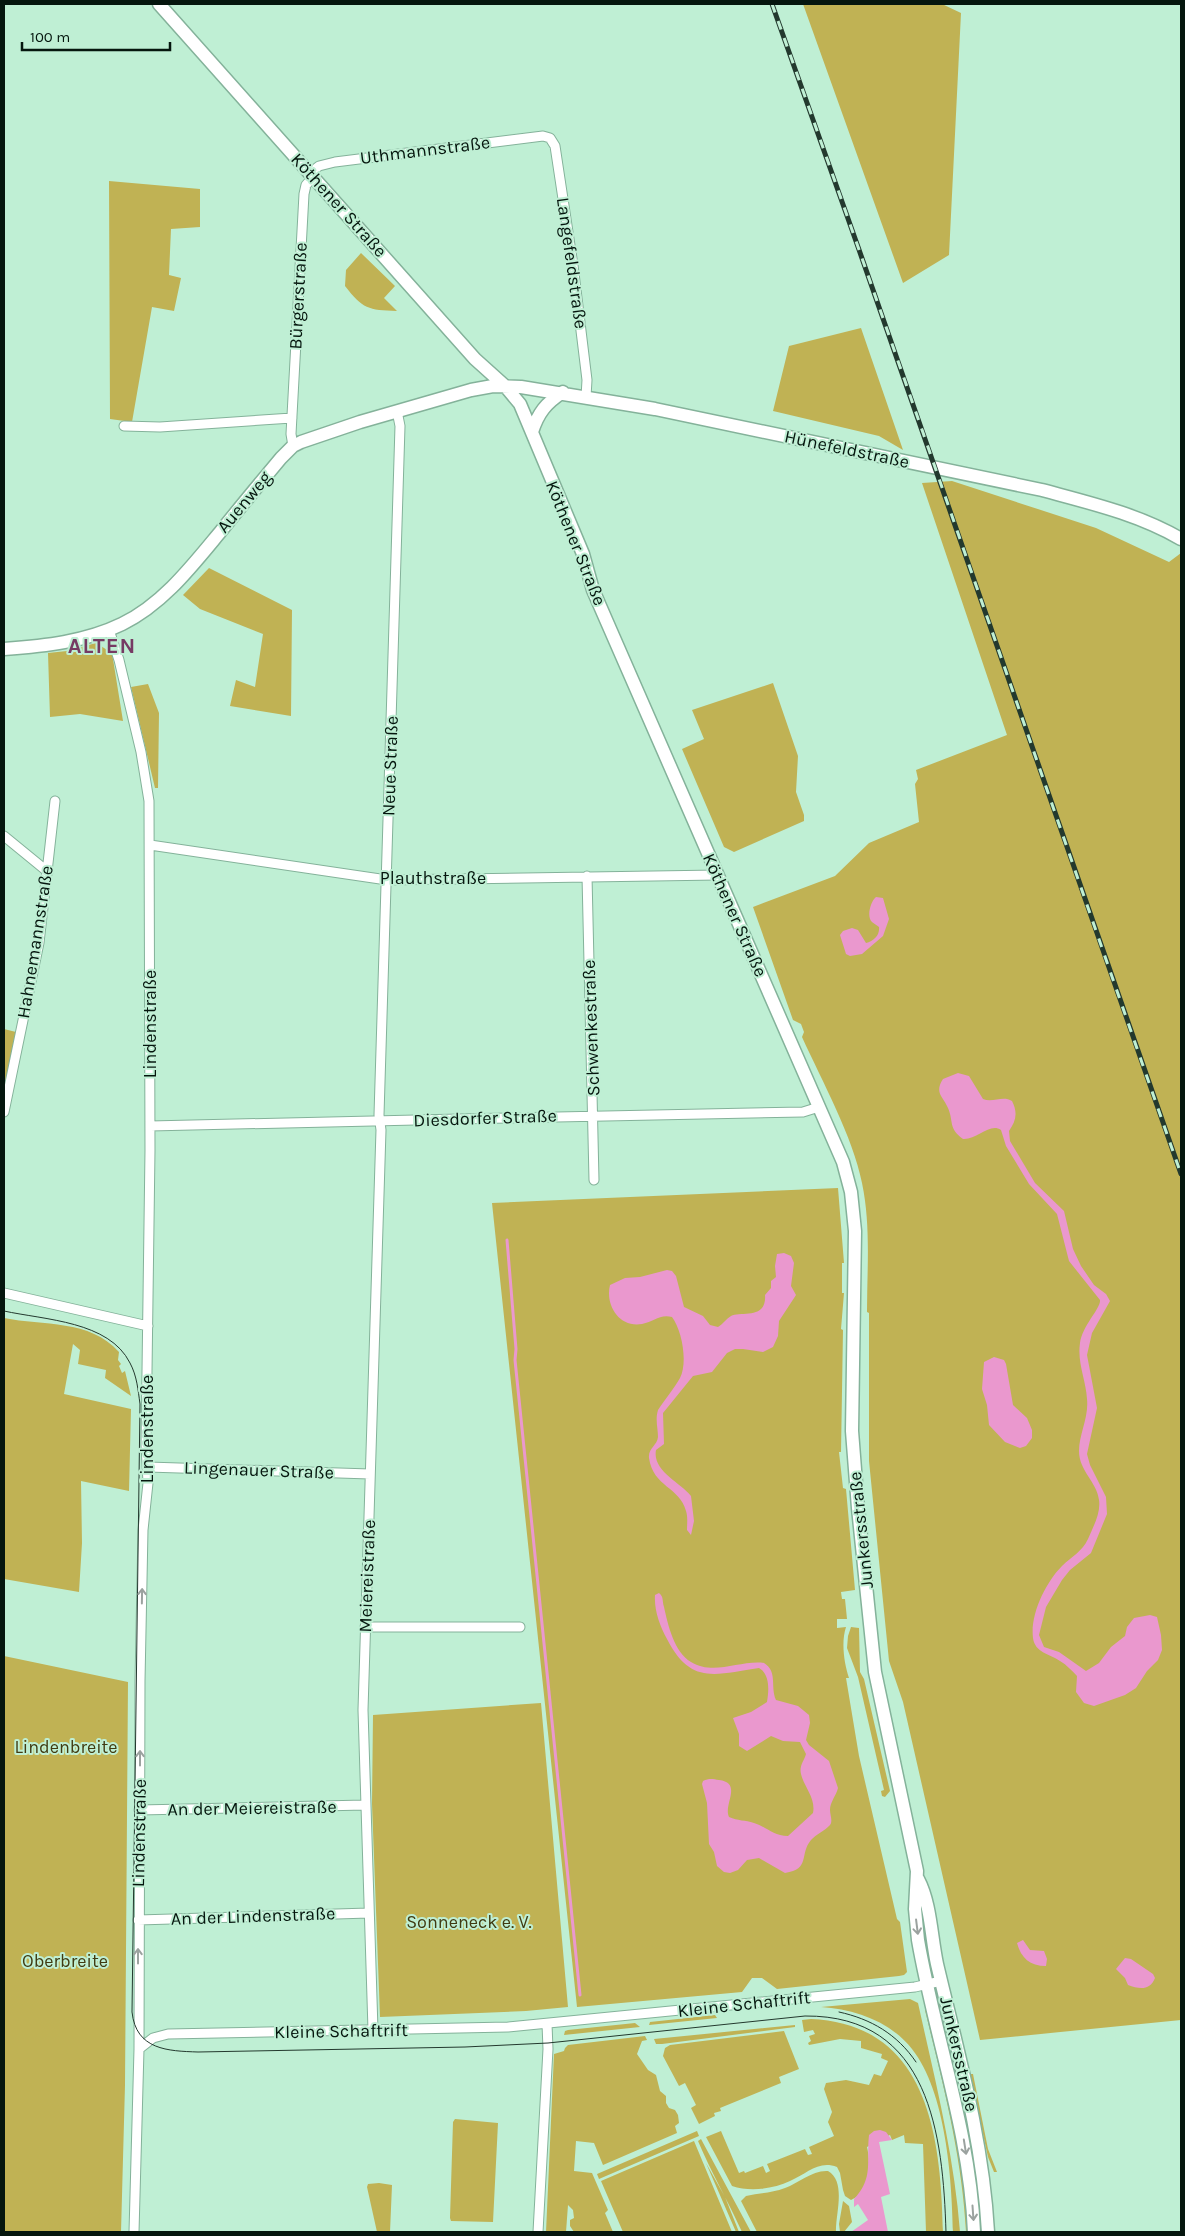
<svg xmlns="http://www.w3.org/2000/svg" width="1185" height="2236" font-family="Karla,sans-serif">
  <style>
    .green { fill: #c0b254 }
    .water { fill: #ea98ce }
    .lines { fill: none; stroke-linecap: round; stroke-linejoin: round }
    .stream { stroke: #ea98ce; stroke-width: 3 }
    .minor-casing { stroke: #84b29a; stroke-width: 11 }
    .secondary-casing { stroke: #84b29a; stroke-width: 15 }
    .minor { stroke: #fff; stroke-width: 9 }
    .secondary { stroke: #fff; stroke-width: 12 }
    .tram { stroke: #23392e; stroke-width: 1 }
    .rail-casing { stroke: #23392e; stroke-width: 5 }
    .rail { stroke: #bfefd4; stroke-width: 3; stroke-dasharray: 9; stroke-linecap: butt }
    .oneway { stroke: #9ba29f }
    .labels { text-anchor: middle; stroke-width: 4; stroke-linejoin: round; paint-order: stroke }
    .street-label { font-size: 18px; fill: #05160e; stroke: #bfefd4 }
    .park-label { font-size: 18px; fill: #403a11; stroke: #bfefd4 }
    .district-label { font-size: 22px; font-weight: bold; letter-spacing: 1px; fill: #763a63; stroke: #bfefd4 }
  </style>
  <rect width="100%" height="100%" fill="#bfefd4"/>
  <path class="green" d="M803,4h139l19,9 -12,242 -46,28z
    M109,181l91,8v38l-29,2 -2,46 12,3 -7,33 -22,-4 -20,115 -22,-3z
    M361,253l34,33 -11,12 13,13c-29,-1 -34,-2 -52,-25l1,-16z
    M861,328l42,122 -24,-14 -106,-25 16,-65z
    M952,481l144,47 73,34 12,-9v1467l-201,20 -77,-338 -14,-41 -20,-200v-148l-2,-1c0,-44 4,-86 -5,-129 -9,-46 -40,-102 -60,-146l2,-5 -3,-8 -8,-4 -40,-113 82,-31 34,-33 50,-21 -4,-38 3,-5 -2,-9 91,-35 -85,-252z
    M209,568l83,42 -1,106 -61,-10 6,-26 19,7 8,-53 -63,-25 -17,-14z
    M96,643l16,10 11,68 -43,-7 -30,3 -2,-64 19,-2z
    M773,683l25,73 -2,36 8,23v6l-70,31 -10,-5 -42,-98 22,-10 -12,-29z
    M148,684l11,29 -1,75h-3l-24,-101z
    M4,1029l12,3 -12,60z
    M838,1188l6,75h-2v30h2l-3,36 2,1 -2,122h-2l4,36 3,1 9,101 -14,2 1,7h3l2,20h-10v9l9,-1c-5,15 -2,36 3,51h-3l13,78 38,163 3,3 7,50 -3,3 -5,1 -122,13 -15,-11h-10l-10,14 -165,15 -85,-804z
    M4,1318c39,8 86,1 115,34l-1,8 3,4 -2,2 3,7 3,-2 6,25 -26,-18 1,-8 -28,-6 2,-14 -7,-6 -9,50 67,15 -2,82 -48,-10 1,62 -3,49 -75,-13z
    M851,1627l8,1 1,44 4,7 26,112 -5,6 -3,-1 -1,-5 3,-1 -26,-113 -11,-29 1,-12z
    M4,1656l124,26 -3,403 -4,147h-117z
    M541,1703l27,304 -42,4 -146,6 -8,-213 1,-89z
    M910,1999l8,4c17,77 36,151 42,229h-7c-1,-53 -7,-140 -41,-183 -21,-27 -57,-40 -91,-42z
    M928,2009c18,74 35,147 41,223h-3c-4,-76 -23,-148 -41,-222z
    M715,2015l2,3 -68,7 1,-3z
    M811,2019c118,5 130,119 132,213h-17l-3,-88 -18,-1 -1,-8 -12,5 -2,-5 -23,12c4,16 3,46 -16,53l-6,-4 -2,-6 -3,-17 -3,-6c-19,-7 -30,7 -47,14 -17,8 -40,11 -58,5l-26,-49 15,-6 18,42 5,-2 1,2 18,-7 3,7 4,-2 -3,-7 38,-15 3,6 4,-1 -3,-7 25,-11 -6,-14 4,-10 -8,-23 2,-6 20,-3 23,5 5,-11 7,2 7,-15 -7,-3 1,-4 -21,-6v-7l-21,-2 -31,6 -1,-2 3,-2 -2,-5 6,-2 -2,-4 -9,2 -2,-12z
    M635,2023l5,4 -76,8 1,-4 3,-1z
    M795,2025v2l-133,17h-6l-2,-5z
    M784,2031l15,38 -20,8 2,6 -61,25 1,3 -7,2 1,3 -16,8 -8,-16 5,-3 -11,-22 -6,3 -16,-30 2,-8 5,-3z
    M645,2036l2,4 -5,1 -5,13 11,16 8,5 4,16 6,5v7l3,5 6,2 3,5 1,8 -4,3 2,7 -74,32 -9,-22 -18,-2 -2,30 18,2 16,37 -3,3 8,19h-39l-4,-6v-6l4,-2 -1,-8 -5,-5 -2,27h-20l8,-178 10,-3 1,-3 3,-3z
    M956,2070l15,57 8,72 -12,-72 -13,-56z
    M970,2074h3l15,75 9,23h-3l-6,-15z
    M455,2119l43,4 -5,99 -42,-1 -1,-3 3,-96z
    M697,2131l2,5 -100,43 -2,-5z
    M701,2139l50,93h-9c-14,-31 -31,-60 -44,-91z
    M694,2141l38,91h-109l-22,-51z
    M706,2163l19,34 14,35h-3z
    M828,2171c19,11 7,44 8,61h-79l-16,-31 5,-5c13,-3 26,-3 39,-8 14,-5 27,-18 43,-17z
    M379,2183l13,2 -2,47h-13l-10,-45 1,-3z
    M843,2201l6,5 3,16 -8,10h-4l-1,-8z"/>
  <path class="water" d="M876,897l7,1 6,21 -6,17 -21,18 -12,2 -4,-2 -6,-19 3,-4 9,-3 6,2 8,13c8,-2 14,-8 13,-16 -2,-2 -5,-3 -7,-5 -6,-6 -1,-21 4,-25z
    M958,1073l11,3 14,23c10,4 20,-4 29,2 6,12 4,20 -3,30l1,10 25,42 29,28 9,38 8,17 13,19 12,9 4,7 -18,32 -5,22 10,53 -10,46 3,11 16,32 1,17 -16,39 -21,17 -8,10 -16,27 -7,28 5,12 15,5 27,19 13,-8 12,-16 14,-11 2,-9 7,-9 16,-3 7,2 4,18 1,15 -4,10 -11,11 -11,17 -11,7 -31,11 -10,-3 -8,-11 1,-16c-5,-5 -10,-11 -17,-15 -10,-7 -25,-8 -27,-23 -3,-24 13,-56 29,-72 10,-10 20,-14 26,-27 5,-12 13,-26 11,-39 -2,-18 -20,-29 -20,-49 0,-17 10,-34 8,-52 -1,-19 -10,-36 -7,-56 2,-17 21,-35 20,-43l-31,-39 -12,-47 -28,-30 -23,-38 -5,-16c-11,-8 -24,10 -38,9 -15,-11 -9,-17 -15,-31 -5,-12 -14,-15 -5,-29z
    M784,1253l7,3 3,7 -3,23 5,9 -17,26 -1,15 -5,11 -10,5 -20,-3h-8l-8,4 -15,19 -19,4 -30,37 1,31 -8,6c-4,21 24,32 35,46l3,25 -3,14 -4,-5c0,-6 1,-13 -1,-19 -6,-24 -33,-24 -37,-53 -1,-10 8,-12 9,-21 0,-9 -3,-17 0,-27 7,-11 16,-21 22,-32 8,-15 2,-48 -8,-61 -13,-3 -18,5 -30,7 -23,4 -37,-19 -32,-39l15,-7 15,-1 27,-7 5,1 4,5 8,31 19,9 7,9 8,2c5,-3 8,-8 13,-11 10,-5 36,4 34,-21l6,-7v-7l5,-4 -1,-11 2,-12z
    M994,1357l10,3 2,4 7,41 14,13 5,12v8l-6,8 -6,2 -15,-6 -16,-17 -2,-20 -5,-16 2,-27z
    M659,1593c5,4 3,8 5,14 4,18 10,45 27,55 23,14 49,-2 73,1 14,9 6,23 12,37l22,6 11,9 1,8 -4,17 3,5 20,16 9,27c-2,8 -8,14 -8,22 0,5 3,11 0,15 -5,6 -14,9 -19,15 -12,14 0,29 -26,33l-26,-15 -12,2 -9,10 -8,3 -6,-1 -7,-6 -3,-14 -5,-8 -2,-41 -5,-19 1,-3c6,-3 10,-2 16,-1 24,3 4,25 10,37 9,4 16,3 25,6 13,4 19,13 34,13l25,-23c3,-15 -9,-26 -12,-39 -2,-8 3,-13 5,-20l-6,-12 -17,-1 -12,-5 -24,15 -8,-5v-12l-6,-16 18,-6 16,-10c2,-12 3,-28 -8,-34 -43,6 -68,18 -92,-29 -7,-13 -13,-28 -12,-44z
    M1023,1940l7,10 14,1 3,8 -1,7c-16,0 -25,-8 -29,-23z
    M1125,1958l6,1 22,15 2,4c-5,13 -16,11 -27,7l-3,-7 -9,-9z
    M880,2130l6,2 6,8 -13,2 11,52 -9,3 7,35h-37l17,-12 -10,-16 -4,3v-8c20,-21 12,-38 15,-64l5,-4z"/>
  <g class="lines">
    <path class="stream" d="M507,1240l9,109 -1,11 65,635"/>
    <g class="minor-casing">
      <path id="minor" d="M310,173l9,-7 16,-4 208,-26 7,2 5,8 18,119 14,115 -1,17
        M124,426l36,1 132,-9
        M293,446l-2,-12 13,-240 2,-9 7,-8
        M109,630l10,30 22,92 8,49 1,349 -4,295 2,38 -5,47 -3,151 -1,368 -5,183
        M4,836l44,36
        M150,845l237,35 331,-5
        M587,876l7,304
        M4,1112l35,-169 16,-142
        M150,1126c218,-4 435,-11 653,-14l16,-5
        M4,1293l144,33
        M148,1467l222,7
        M365,1627h155
        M139,1810l226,-5
        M138,1920l231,-7
        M373,2030l-10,-320 18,-580 -2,-15 21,-689 -3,-15
        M139,2049l14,-11 15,-4 340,-7 407,-40 26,-6
        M538,2232l10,-183 -1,-25"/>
    </g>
    <g class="secondary-casing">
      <path id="secondary" d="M159,4l316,355 30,27 15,18 63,150 10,36 250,572 8,30 4,39 -3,200 6,77 17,164 42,199 -2,38 3,31c17,98 52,192 56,292
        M532,432c6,-19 14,-29 31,-40
        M4,649c40,-3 81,-7 118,-25 41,-20 70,-58 99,-93 20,-25 40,-49 60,-73l12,-12 8,-4 59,-20 111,-32 22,-4 28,1 134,22 387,81c48,13 96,24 139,49
        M918,1879c13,25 13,57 19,85 21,89 46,176 51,268"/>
    </g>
    <use href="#minor" class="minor"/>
    <use href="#secondary" class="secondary"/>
    <path class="tram" d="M4,1311c41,9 105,10 126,52 7,13 8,27 10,41l-8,608c4,38 36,39 66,40l267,-5 83,-4 257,-27c125,-1 138,119 141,216
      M839,2012c32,7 58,22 77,50"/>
    <g class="rail-casing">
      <path id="rail" d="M772,4c139,389 272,780 409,1170"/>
    </g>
    <use href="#rail" class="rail"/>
  </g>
  <defs><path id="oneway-shaft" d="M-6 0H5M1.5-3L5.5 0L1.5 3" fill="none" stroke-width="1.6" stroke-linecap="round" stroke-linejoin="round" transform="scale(1.25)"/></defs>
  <g class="oneway">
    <use href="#oneway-shaft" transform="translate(142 1596) rotate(-89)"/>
    <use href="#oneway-shaft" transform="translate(140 1758) rotate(-90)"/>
    <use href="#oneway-shaft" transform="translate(917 1927) rotate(83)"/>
    <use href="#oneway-shaft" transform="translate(138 1956) rotate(-90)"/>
    <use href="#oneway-shaft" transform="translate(965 2147) rotate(81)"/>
    <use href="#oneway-shaft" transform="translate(973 2213) rotate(86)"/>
  </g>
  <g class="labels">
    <g class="street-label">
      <text transform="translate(425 150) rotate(-7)" y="6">Uthmannstraße</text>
      <text transform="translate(339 205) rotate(48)" y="6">Köthener Straße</text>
      <text transform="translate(572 263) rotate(82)" y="6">Langefeldstraße</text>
      <text transform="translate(298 296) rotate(-87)" y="6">Bürgerstraße</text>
      <text transform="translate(847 449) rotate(12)" y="6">Hünefeldstraße</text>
      <text transform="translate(244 502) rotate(-50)" y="6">Auenweg</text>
      <text transform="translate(576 543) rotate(68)" y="6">Köthener Straße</text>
      <text transform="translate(390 766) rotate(-88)" y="6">Neue Straße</text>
      <text x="433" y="884">Plauthstraße</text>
      <text transform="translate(735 915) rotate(66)" y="6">Köthener Straße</text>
      <text transform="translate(35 942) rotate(-81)" y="6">Hahnemannstraße</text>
      <text transform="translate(150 1024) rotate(-90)" y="6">Lindenstraße</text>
      <text transform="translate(591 1028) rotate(-92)" y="6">Schwenkestraße</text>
      <text transform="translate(485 1118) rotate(-2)" y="6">Diesdorfer Straße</text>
      <text transform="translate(147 1429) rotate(-90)" y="6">Lindenstraße</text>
      <text transform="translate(259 1470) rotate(2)" y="6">Lingenauer Straße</text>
      <text transform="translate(861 1530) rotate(-96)" y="6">Junkersstraße</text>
      <text transform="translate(367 1576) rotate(-88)" y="6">Meiereistraße</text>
      <text transform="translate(252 1808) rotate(-1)" y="6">An der Meiereistraße</text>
      <text transform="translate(139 1833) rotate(-89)" y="6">Lindenstraße</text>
      <text transform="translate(253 1916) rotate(-2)" y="6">An der Lindenstraße</text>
      <text transform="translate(744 2004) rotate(-6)" y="6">Kleine Schaftrift</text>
      <text transform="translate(341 2031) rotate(-1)" y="6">Kleine Schaftrift</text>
      <text transform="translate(959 2054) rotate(77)" y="6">Junkersstraße</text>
    </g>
    <g class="park-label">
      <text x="66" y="1753">Lindenbreite</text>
      <text x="469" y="1928">Sonneneck e. V.</text>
      <text x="65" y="1967">Oberbreite</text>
    </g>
    <g class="district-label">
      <text x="102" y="653">ALTEN</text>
    </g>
  </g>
  <rect width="1185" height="2236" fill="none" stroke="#05160e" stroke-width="10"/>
  <path d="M22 42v8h148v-8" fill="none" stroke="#05160e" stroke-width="2.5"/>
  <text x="30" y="42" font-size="15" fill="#05160e" stroke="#bfefd4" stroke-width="4" paint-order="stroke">100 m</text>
</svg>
